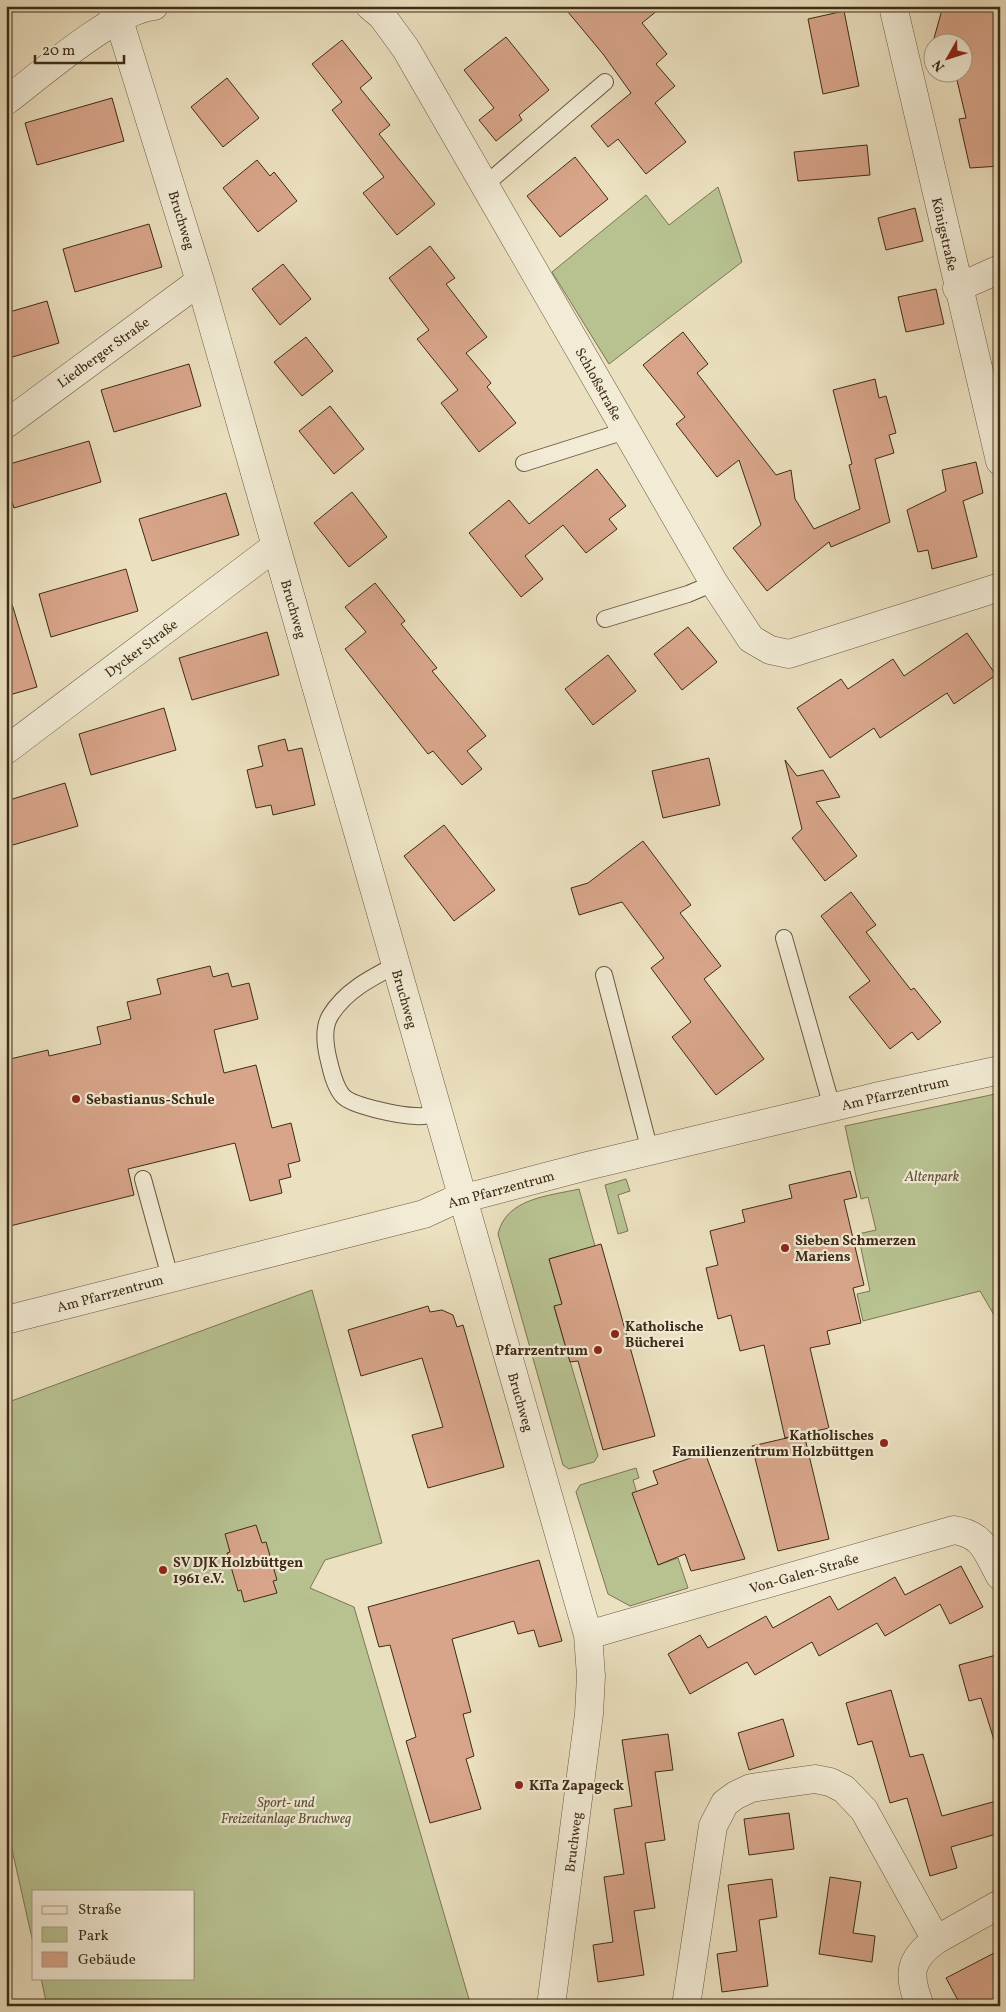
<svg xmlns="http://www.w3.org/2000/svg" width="1006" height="2012" font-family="Vollkorn,serif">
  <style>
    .green { fill: #b8c291; stroke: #7b7654 }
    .building { fill: #d8a58a; stroke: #3e2b17 }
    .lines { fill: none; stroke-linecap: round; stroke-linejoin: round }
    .lane-casing { stroke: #695841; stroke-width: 18 }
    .street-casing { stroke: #695841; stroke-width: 29 }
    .lane { stroke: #f2ebd5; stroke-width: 16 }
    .street { stroke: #f2ebd5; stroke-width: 28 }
    .poi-dot { fill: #8f2418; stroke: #f2ebd5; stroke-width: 2 }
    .labels { text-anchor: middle; stroke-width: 4.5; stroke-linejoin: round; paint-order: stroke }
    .street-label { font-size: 14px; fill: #3e2b17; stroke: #f2ebd5 }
    .poi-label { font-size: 14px; font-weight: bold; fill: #3e2b17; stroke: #f2ebd5; text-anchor: start }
    .park-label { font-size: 14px; font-style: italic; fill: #5c5136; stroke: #f2ebd5 }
  </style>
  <rect width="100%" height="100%" fill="#ebe0bf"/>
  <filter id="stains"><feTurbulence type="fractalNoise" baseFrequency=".004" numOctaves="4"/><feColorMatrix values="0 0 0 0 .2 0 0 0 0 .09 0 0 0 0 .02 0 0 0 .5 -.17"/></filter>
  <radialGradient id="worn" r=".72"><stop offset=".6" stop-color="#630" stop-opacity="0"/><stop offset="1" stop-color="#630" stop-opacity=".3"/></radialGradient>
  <path class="green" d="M718,187l24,75 -133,102 -57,-92 94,-77 23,30z
    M1000,1093v232l-20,-34 -117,30 -6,-27 13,-3 -12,-57 18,-4 -8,-33 -7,2 -16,-73z
    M626,1179l4,12 -12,4 10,36 -10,3 -13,-49z
    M579,1189l16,57 -46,13 13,45 -8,3 44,149 -4,6 -25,7 -6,-4 -65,-231c8,-36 51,-38 81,-45z
    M312,1290l70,253 -57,17 -15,28 44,19 117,399h-424l-6,-28h153v-87h-160v56l-28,-124v-420z
    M636,1468l3,10 -6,2 25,85 20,-7 10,30 -58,18 -22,-12 -32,-102 4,-7z"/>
  <path class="building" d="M563,6h100l-21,17 25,31 -11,10 19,22 -20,17 31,39 -40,32 -28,-35 -10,8 -17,-21 40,-33 -28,-39z
    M943,6h57v160l-30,2 -11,-49 7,-1 -11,-46h9v-30h-31z
    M844,11l15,75 -36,8 -15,-75z
    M506,37l43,53 -30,25 3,5 -26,21 -17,-21 15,-12 -30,-38z
    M342,40l30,38 -12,10 30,37 -11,9 56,70 -38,31 -34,-42 21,-16 -52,-67 10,-8 -30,-38z
    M227,78l32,40 -36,29 -32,-40z
    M112,98l12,43 -87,24 -12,-42z
    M867,145l3,30 -72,6 -4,-29z
    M575,157l33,42 -48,38 -33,-41z
    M257,160l13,16 4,-4 23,29 -39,31 -35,-44z
    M915,208l8,33 -37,9 -8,-32z
    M149,224l13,43 -87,25 -12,-43z
    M430,246l25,32 -9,6 41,53 -21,16 25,30 -4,4 29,36 -37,29 -38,-49 17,-13 -41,-51 12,-9 -40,-52z
    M283,264l28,35 -31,26 -28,-36z
    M936,289l8,35 -38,8 -8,-35z
    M47,301l12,42 -53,16v-46z
    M683,332l25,32 -11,9 79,102 15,-5 4,29 19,30 46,-20 -11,-44 3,-1 -19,-74 42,-11 4,19 7,-2 10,37 -7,2 5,18 -19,6 15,63 -59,25 -2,-5 -62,49 -34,-43 28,-23 -22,-65 -22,17 -41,-53 9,-7 -42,-52z
    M306,337l27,34 -31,25 -28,-34z
    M189,364l12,42 -87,26 -13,-42z
    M330,406l34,43 -30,25 -35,-43z
    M89,441l12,41 -87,26 -8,-25v-18z
    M976,462l7,31 -20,8 14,56 -45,12 -4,-19 -10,2 -11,-42 39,-19 -4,-21z
    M597,469l29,37 -17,13 8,10 -31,24 -23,-28 -38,31 18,23 -22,18 -52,-64 40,-33 20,24z
    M352,492l35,45 -38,30 -35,-44z
    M226,493l13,42 -87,26 -13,-42z
    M126,569l12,42 -87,26 -12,-43z
    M375,583l30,38 -4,3 36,44 -5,3 54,65 -19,15 15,18 -20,16 -29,-34 -5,3 -83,-105 21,-17 -21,-25z
    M12,604l25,83 -31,9v-91z
    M688,627l29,35 -35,28 -28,-36z
    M267,632l12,43 -87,25 -13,-42z
    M967,633l29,42 -42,29 -7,-11 -67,45 -6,-10 -44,30 -33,-50 44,-29 7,10 45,-30 11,17z
    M608,655l28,36 -43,34 -28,-36z
    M164,708l12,42 -85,25 -12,-41z
    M285,739l3,12 14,-3 13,57 -42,10 -2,-10 -15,3 -9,-38 16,-4 -5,-20z
    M709,758l11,47 -57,13 -11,-47z
    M785,760l12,16 26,-6 17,27 -24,5 41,54 -32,25 -33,-43 10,-9z
    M65,783l13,43 -72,21v-46z
    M444,825l51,65 -41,31 -50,-65z
    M643,841l48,64 -11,8 41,53 -17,13 60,80 -48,36 -44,-58 19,-15 -40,-54 13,-10 -42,-56 -43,13 -8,-27 17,-5z
    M851,892l25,33 -10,7 45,58 3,-2 27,34 -23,18 -6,-8 -22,17 -41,-52 21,-16 -49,-65z
    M210,966l3,11 15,-4 4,14 17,-4 9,36 -44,11 10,43 32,-8 16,63 19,-5 9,38 -12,3 3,13 -12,3 3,13 -32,8 -15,-58 -107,26 6,26 -128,32v-167l42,-10 1,6 52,-12 -4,-17 34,-8 -4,-17 34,-8 -4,-15z
    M850,1171l7,26 -13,3 20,85 -11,3 8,35 -34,8 3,13 -20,4 19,80 -44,10 -21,-93 -24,6 -9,-36 -13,4 -12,-51 12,-3 -8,-34 35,-9 -3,-12 50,-12 -3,-13z
    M601,1244l54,192 -52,14 -25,-89 -8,1 -16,-56 8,-2 -13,-45z
    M428,1306l2,6 12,-2 11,5 4,12 6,-2 41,142 -76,21 -16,-53 31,-8 -21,-69 -61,18 -13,-46z
    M804,1434l25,105 -51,12 -26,-105z
    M705,1453l40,106 -54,12 -6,-17 -27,11 -26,-72 26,-9 -5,-13z
    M256,1525l6,18 4,-1 11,38 -4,1 4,12 -33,9 -3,-12 -3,1 -11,-38 3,-1 -5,-18z
    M539,1560l23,81 -23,6 -5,-17 -16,4 -4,-13 -62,18 19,73 -8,2 11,42 -8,3 15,50 -51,14 -24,-82 10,-4 -26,-92 -11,2 -11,-40z
    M961,1566l22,41 -33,17 -10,-20 -55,32 -8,-13 -58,33 -7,-14 -57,33 -8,-13 -57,32 -22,-40 32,-19 8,13 58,-32 7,12 57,-32 8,14 57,-33 10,18z
    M1000,1654v85l-6,1 -13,-42 -12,3 -10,-36z
    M891,1690l19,67 13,-3 19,62 58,-16v33l-49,14 6,21 -27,8 -23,-78 -17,5 -18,-62 -14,4 -12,-42z
    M783,1719l11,37 -45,14 -11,-37z
    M668,1734l5,36 -18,2 10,68 -20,3 10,65 -21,3 10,64 -46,7 -5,-37 20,-3 -9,-65 20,-3 -10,-65 18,-3 -10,-66z
    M789,1813l5,36 -45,6 -5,-36z
    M830,1877l31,5 -8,51 22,3 -3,26 -53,-8z
    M772,1879l5,38 -18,3 9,66 -46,6 -5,-38 20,-3 -9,-66z
    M1000,1950v56h-39l-15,-28z"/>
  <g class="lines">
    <g class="lane-casing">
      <path id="lane" d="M486,184l119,-102
        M524,463l101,-32
        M605,619l83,-25 26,-11
        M784,938l48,169
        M396,965c-25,13 -51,26 -66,51 -7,12 -5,28 -2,41 3,12 6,29 15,39 9,10 58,20 73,20 8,1 15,-1 23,-3
        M604,975l46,176
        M143,1179l27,98"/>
    </g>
    <g class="street-casing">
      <path id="street" d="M111,6l7,11 82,264 388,1354 3,41 -2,38 -38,292
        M370,6l12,10 24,33 308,534 37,56 19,11 19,4 211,-67
        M893,6l107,455
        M6,101c33,-25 110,-92 148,-95
        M957,288l43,-19
        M6,424l194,-143
        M6,750l270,-204
        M6,1320l418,-106 26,-12 137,-36 288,-69 125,-27
        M588,1635l366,-105c30,5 32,21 46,46
        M936,1940l64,-36
        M686,2006l27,-180 12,-23 11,-8 15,-7 64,-9 15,3 14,7 20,21 72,130c-28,20 -28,35 -16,66"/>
    </g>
    <use href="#lane" class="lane"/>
    <use href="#street" class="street"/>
  </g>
  <g class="poi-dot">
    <circle cx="76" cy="1099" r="5"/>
    <circle cx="785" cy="1248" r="5"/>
    <circle cx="615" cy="1334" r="5"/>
    <circle cx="598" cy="1350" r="5"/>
    <circle cx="884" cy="1443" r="5"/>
    <circle cx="163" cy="1570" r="5"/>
    <circle cx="519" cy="1785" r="5"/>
  </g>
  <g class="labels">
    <g class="street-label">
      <text transform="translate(182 220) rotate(73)" y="5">Bruchweg</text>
      <text transform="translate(945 234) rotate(77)" y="5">Königstraße</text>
      <text transform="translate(103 352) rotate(-36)" y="5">Liedberger Straße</text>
      <text transform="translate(599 384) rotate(61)" y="5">Schloßstraße</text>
      <text transform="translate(294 609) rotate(74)" y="5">Bruchweg</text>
      <text transform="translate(141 648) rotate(-37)" y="5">Dycker Straße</text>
      <text transform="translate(405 999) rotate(74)" y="5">Bruchweg</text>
      <text transform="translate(895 1093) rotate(-13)" y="5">Am Pfarrzentrum</text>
      <text transform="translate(501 1189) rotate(-15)" y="5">Am Pfarrzentrum</text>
      <text transform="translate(110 1293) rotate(-15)" y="5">Am Pfarrzentrum</text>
      <text transform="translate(521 1402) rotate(74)" y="5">Bruchweg</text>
      <text transform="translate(804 1573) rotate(-16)" y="5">Von-Galen-Straße</text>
      <text transform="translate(573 1842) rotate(-83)" y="5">Bruchweg</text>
    </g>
    <g class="poi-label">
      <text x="86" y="1104">Sebastianus-Schule</text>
      <text x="795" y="1245">Sieben Schmerzen<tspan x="795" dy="16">Mariens</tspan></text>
      <text x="625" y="1331">Katholische<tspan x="625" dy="16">Bücherei</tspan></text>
      <text x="588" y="1355" text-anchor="end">Pfarrzentrum</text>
      <text x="874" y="1440" text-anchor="end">Katholisches<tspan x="874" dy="16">Familienzentrum Holzbüttgen</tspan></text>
      <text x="173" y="1567">SV DJK Holzbüttgen<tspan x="173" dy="16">1961 e.V.</tspan></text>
      <text x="529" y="1790">KiTa Zapageck</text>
    </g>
    <g class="park-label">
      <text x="932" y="1181">Altenpark</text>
      <text x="286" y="1807">Sport- und<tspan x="286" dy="16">Freizeitanlage Bruchweg</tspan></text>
    </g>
  </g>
  <rect width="1006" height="2012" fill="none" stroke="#ebe0bf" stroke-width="25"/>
  <rect x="8" y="8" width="991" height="1997" fill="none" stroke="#3e2b17" stroke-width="2.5"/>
  <rect x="12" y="12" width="981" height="1987" fill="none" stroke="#3e2b17"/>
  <rect x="32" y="1890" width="162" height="90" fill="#f2ebd5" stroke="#aa9e89"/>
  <rect x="42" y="1906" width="25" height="8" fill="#f2ebd5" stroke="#aa9e89"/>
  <text x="78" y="1914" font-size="15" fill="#3e2b17">Straße</text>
  <rect x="42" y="1927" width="25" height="15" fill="#b8c291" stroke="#aa9e89"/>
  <text x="78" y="1940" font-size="15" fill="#3e2b17">Park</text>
  <rect x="42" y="1952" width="25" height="15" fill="#d8a58a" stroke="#aa9e89"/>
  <text x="78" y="1964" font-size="15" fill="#3e2b17">Gebäude</text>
  <g transform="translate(948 58) rotate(231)"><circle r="24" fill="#f2ebd5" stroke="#aa9e89"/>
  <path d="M0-4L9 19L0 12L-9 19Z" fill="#8f2418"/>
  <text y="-8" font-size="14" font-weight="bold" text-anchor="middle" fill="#3e2b17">N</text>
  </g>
  <path d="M35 55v8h89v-8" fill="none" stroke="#3e2b17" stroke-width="2.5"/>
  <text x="42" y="55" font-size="15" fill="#3e2b17" stroke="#f2ebd5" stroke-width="4" paint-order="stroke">20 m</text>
  <rect width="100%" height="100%" filter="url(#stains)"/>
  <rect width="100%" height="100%" fill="url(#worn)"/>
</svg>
